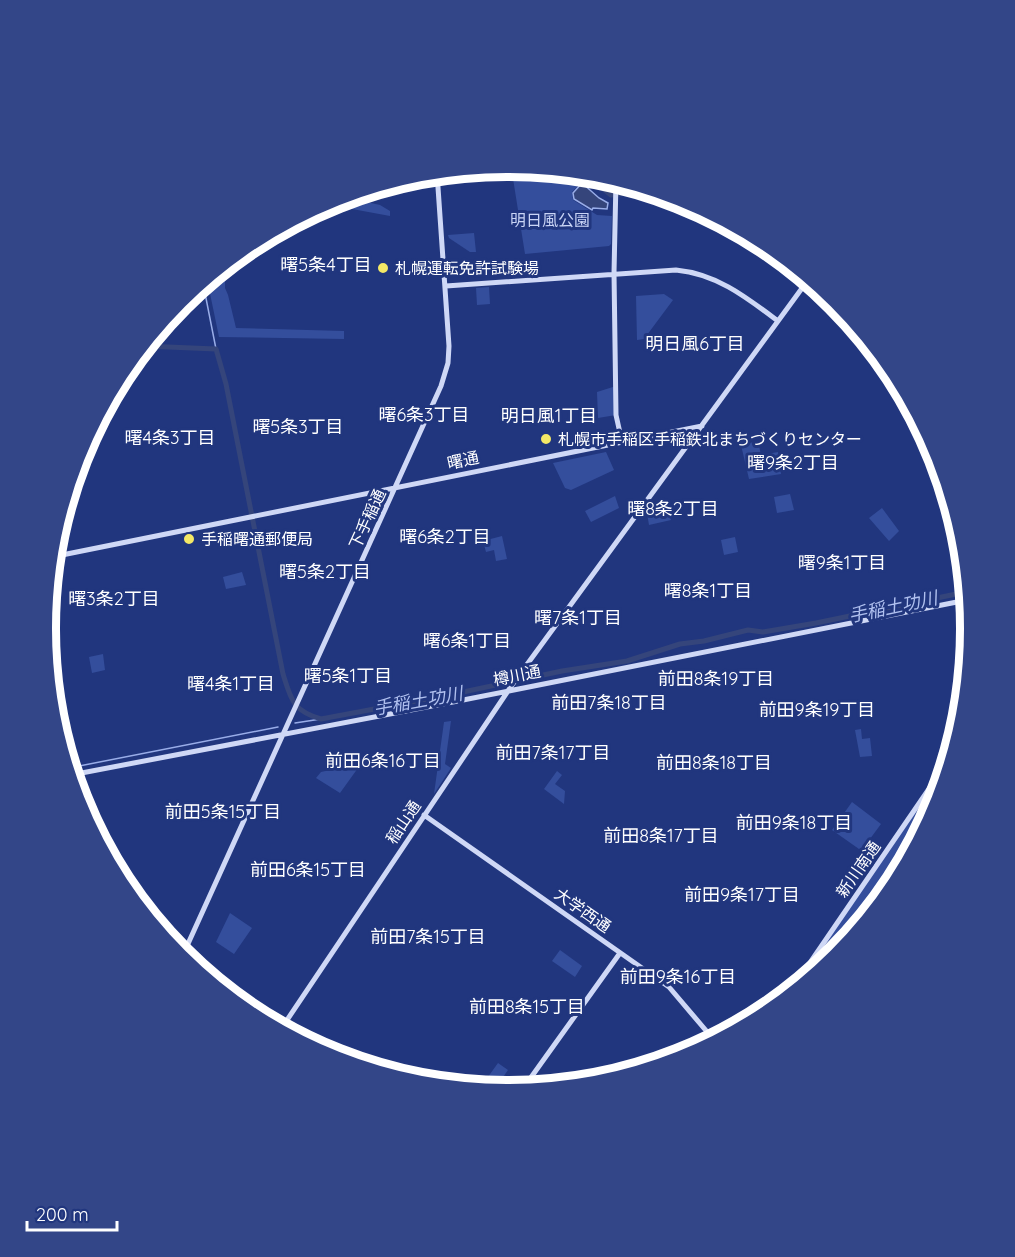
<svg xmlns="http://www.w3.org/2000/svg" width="1015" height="1257" font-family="Quicksand,'Noto Sans JP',sans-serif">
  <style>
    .green { fill: #344e9c }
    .water { fill: #35457b; stroke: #99ade8; stroke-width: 1.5 }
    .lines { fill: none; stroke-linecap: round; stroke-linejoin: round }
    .stream { stroke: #99ade8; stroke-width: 1.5 }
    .river { stroke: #35457b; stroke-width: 5 }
    .secondary { stroke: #cfd8f6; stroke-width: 5 }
    .poi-dot { fill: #f4e866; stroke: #21367e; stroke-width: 2 }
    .labels { text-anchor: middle; stroke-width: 6; stroke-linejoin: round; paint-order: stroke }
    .park-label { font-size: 16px; fill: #c9d4f5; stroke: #21367e }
    .poi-label { font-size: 16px; fill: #fff; stroke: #21367e; text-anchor: start }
    .street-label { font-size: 16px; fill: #fff; stroke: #21367e }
    .neighbourhood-label { font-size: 18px; fill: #fff; stroke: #21367e }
    .water-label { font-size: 18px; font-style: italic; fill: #b0c0ef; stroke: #21367e }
    .rim { fill: none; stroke: #fff; stroke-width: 8 }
  </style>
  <rect width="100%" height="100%" fill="#21367e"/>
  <path class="green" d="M511,166l67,7 6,6 -12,13 1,8 24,15 15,1 -1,28 -2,2 -84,8z
    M344,197l36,8 10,6v5l-65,-12z
    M474,233l2,19h-6l-21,-14 -1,-3z
    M225,265v23l3,7 8,33 108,3v8l-125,-2 -12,-58z
    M489,287l1,17 -13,1 -1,-17z
    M664,294l9,6 -29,39 -7,1 -1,-44z
    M616,386v29l-18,3 -1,-26z
    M758,441l3,14 17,-3 3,22 -32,5 -8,-34z
    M606,452l8,18 -43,20 -6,-2 -12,-25z
    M790,494l4,16 -17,3 -3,-16z
    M615,496l4,12 -28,14 -6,-11z
    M667,502l4,18 -22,5 -3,-18z
    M882,508l17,23 -10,10 -20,-23z
    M502,536l5,23 -11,2 -2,-11 -8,2 -3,-11z
    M735,537l3,15 -14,3 -3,-15z
    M242,572l4,13 -20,4 -3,-12z
    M103,654l2,16 -13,3 -3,-16z
    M451,721l-6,43 6,4 -17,26 10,-72z
    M861,729l1,10 8,-1 2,18 -12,1 -5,-27z
    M358,764v4l-18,25 -24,-15 5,-6z
    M947,766l-12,40 -43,80 -58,70 -39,32z
    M557,771l5,4 -7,9 10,7 -1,13 -20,-15z
    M852,802l29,22 -17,23 -5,2 -27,-19z
    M230,913l22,15 -18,26 -18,-12z
    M560,950l22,16 -7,11 -23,-16z
    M498,1063l10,7 -14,20 -14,-2z"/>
  <path class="water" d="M582,183l17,15 9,5 -1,6 -14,-1 -1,2 -18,-11 -1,-6z
    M917,839l-25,47 -40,49z"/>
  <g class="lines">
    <path class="stream" d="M203,283l13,66
      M295,723l26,-4
      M69,768l209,-41"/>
    <path class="river" d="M583,173l28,22 16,-2 11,-6
      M144,346l72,3 10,35 57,290c8,26 10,37 38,45l128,-24 113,-24 65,-10 53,-17 24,-3 44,-11 15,2 53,-9 150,-31"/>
    <path class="secondary" d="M616,180l-2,93 2,142 6,27
      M446,286l230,-16c41,4 70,27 102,51
      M52,557l650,-131
      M71,775l387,-74 509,-101
      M424,815l245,172 45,53
      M182,957l259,-571 7,-23 1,-17 -12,-173
      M790,992l158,-231
      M281,1029l231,-344 296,-405
      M522,1090l98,-137"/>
  </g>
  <g class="poi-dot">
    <circle cx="383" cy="268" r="6"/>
    <circle cx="546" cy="439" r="6"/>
    <circle cx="189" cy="539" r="6"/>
  </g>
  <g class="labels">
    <g class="park-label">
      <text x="550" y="226">明日風公園</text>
    </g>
    <g class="poi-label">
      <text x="395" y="274">札幌運転免許試験場</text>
      <text x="558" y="445">札幌市手稲区手稲鉄北まちづくりセンター</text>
      <text x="201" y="545">手稲曙通郵便局</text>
    </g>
    <g class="street-label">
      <text transform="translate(463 460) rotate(-12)" y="6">曙通</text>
      <text transform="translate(367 519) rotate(-65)" y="6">下手稲通</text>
      <text transform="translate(517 675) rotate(-11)" y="6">樽川通</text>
      <text transform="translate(403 822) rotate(-56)" y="6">稲山通</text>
      <text transform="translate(858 869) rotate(-55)" y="6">新川南通</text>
      <text transform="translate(583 910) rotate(35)" y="6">大学西通</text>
    </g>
    <g class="neighbourhood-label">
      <text x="326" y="271">曙5条4丁目</text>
      <text x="695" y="350">明日風6丁目</text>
      <text x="424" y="421">曙6条3丁目</text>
      <text x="549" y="422">明日風1丁目</text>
      <text x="298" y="433">曙5条3丁目</text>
      <text x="170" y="444">曙4条3丁目</text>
      <text x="793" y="469">曙9条2丁目</text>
      <text x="673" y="515">曙8条2丁目</text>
      <text x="445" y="543">曙6条2丁目</text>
      <text x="842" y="569">曙9条1丁目</text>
      <text x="325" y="578">曙5条2丁目</text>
      <text x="708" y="597">曙8条1丁目</text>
      <text x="114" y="605">曙3条2丁目</text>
      <text x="578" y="624">曙7条1丁目</text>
      <text x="467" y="647">曙6条1丁目</text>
      <text x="348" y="682">曙5条1丁目</text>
      <text x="716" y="685">前田8条19丁目</text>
      <text x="231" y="690">曙4条1丁目</text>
      <text x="609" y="709">前田7条18丁目</text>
      <text x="817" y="716">前田9条19丁目</text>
      <text x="553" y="759">前田7条17丁目</text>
      <text x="383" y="767">前田6条16丁目</text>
      <text x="714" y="769">前田8条18丁目</text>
      <text x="223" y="818">前田5条15丁目</text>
      <text x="794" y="829">前田9条18丁目</text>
      <text x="661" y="842">前田8条17丁目</text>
      <text x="308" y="876">前田6条15丁目</text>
      <text x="742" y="901">前田9条17丁目</text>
      <text x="428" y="943">前田7条15丁目</text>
      <text x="678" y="983">前田9条16丁目</text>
      <text x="527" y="1013">前田8条15丁目</text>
    </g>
    <g class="water-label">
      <text transform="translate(893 607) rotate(-12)" y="6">手稲土功川</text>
      <text transform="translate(418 701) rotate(-10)" y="6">手稲土功川</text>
    </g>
  </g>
  <path d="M0 0H1015V1257H0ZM507 177H509A451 451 0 0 1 960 628V629A451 451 0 0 1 509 1080H507A451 451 0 0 1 56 629V628A451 451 0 0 1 507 177Z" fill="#334688" fill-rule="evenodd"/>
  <path class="rim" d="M507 177H509A451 451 0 0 1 960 628V629A451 451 0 0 1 509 1080H507A451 451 0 0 1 56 629V628A451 451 0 0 1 507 177Z"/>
  <path d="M27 1221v9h90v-9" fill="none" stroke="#ffffff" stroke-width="3"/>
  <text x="36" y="1221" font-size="18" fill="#ffffff" stroke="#21367e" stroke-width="4.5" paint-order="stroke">200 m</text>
</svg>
